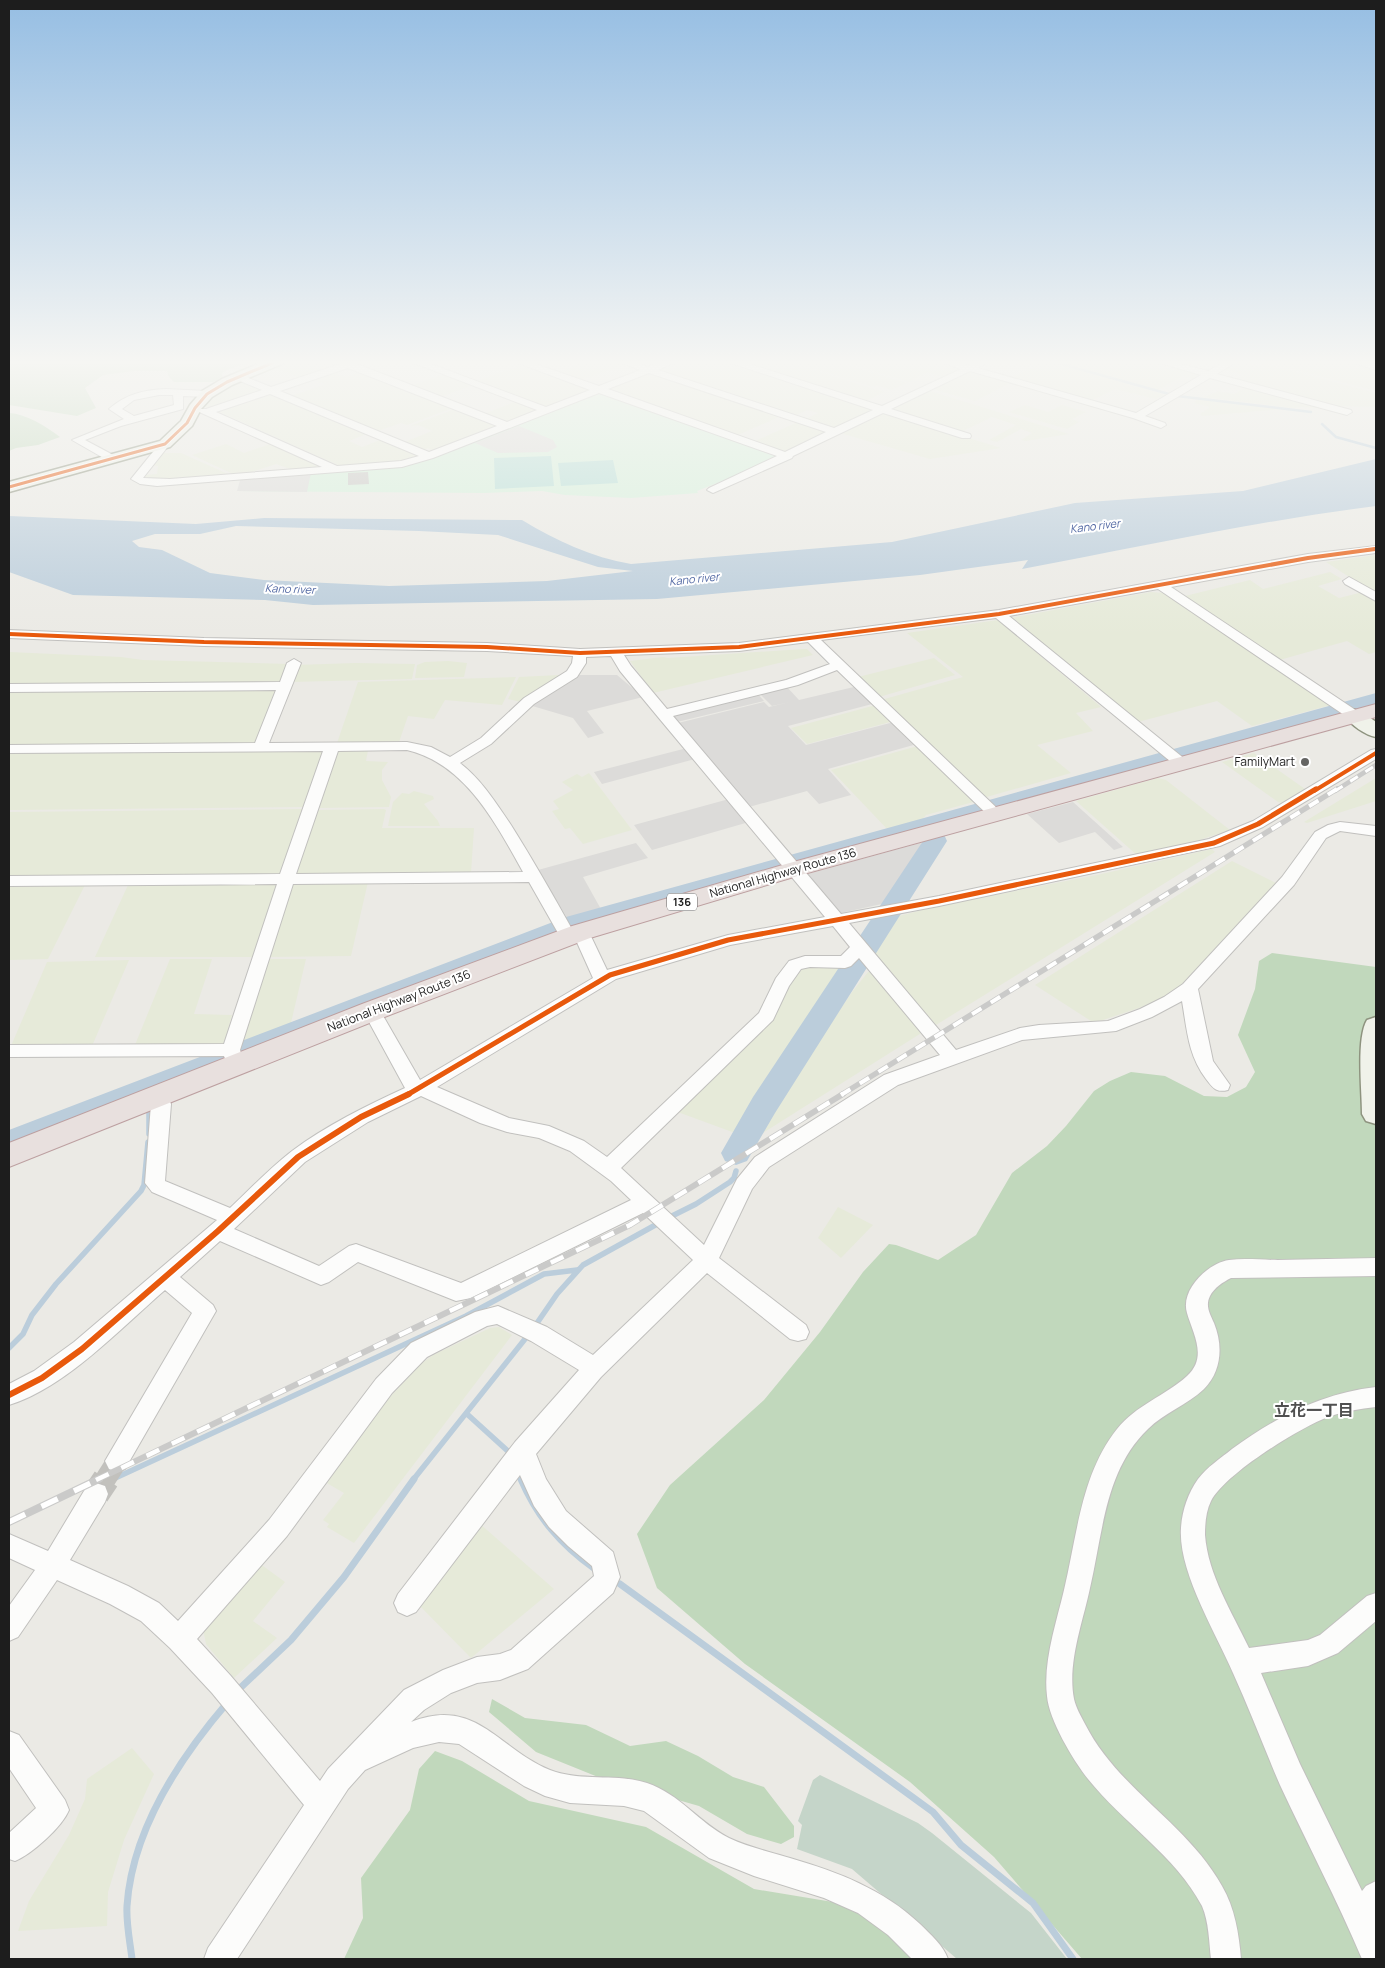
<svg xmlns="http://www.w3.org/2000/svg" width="1385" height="1968" font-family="Manrope,'Noto Sans JP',sans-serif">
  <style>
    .farmland { fill: #e6ead9 }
    .forest { fill: #c1d8bc }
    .cemetery { fill: #c5d5c9 }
    .park { fill: #d5f0db }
    .pitch { fill: #b5ded6 }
    .parking { fill: #dcdbd9 }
    .water { fill: #bbcddb; fill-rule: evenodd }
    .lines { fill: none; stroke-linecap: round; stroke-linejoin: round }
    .stream-far2 { stroke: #bbcddb; stroke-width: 2.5 }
    .stream-far1 { stroke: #bbcddb; stroke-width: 5.5 }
    .stream { stroke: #bbcddb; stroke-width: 7 }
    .river { fill: #bbcddb; fill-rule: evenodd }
    .building { fill: #c9c8c5 }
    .street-tunnel-far1 { stroke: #c2c1bd; stroke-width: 21; stroke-dasharray: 21 11; stroke-linecap: butt }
    .street-tunnel { stroke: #c2c1bd; stroke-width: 27; stroke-dasharray: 27 14; stroke-linecap: butt }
    .street-casing { stroke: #c1c0be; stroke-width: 2 }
    .secondary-casing { stroke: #8e937f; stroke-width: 3 }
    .highway-casing { stroke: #bda0a1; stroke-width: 2 }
    .street { fill: #fcfcfb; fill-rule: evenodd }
    .secondary { fill: #f0f2ea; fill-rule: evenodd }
    .highway { fill: #e8e0de; fill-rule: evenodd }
    .rail-far3-casing { stroke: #cacac9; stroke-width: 4.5 }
    .rail-far2-casing { stroke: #cacac9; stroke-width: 5.5 }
    .rail-far1-casing { stroke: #cacac9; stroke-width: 6 }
    .rail-casing { stroke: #cacac9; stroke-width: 8 }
    .rail-far3 { stroke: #fff; stroke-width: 3; stroke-dasharray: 9; stroke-linecap: butt }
    .rail-far2 { stroke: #fff; stroke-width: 4; stroke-dasharray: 11; stroke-linecap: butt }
    .rail-far1 { stroke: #fff; stroke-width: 4.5; stroke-dasharray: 14; stroke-linecap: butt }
    .rail { stroke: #fff; stroke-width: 5.5; stroke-dasharray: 18; stroke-linecap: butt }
    .cycleway-far3-casing { stroke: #fff; stroke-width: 5 }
    .cycleway-far2-casing { stroke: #fff; stroke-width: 6 }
    .cycleway-far1-casing { stroke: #fff; stroke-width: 8 }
    .cycleway-casing { stroke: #fff; stroke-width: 9 }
    .cycleway-far3 { stroke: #e8590c; stroke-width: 3 }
    .cycleway-far2 { stroke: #e8590c; stroke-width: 4 }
    .cycleway-far1 { stroke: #e8590c; stroke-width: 5 }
    .cycleway { stroke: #e8590c; stroke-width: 6 }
    .poi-dot { fill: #656563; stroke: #fff; stroke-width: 2 }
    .labels { text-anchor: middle; stroke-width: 4; stroke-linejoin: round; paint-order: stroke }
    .far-water-label { font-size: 11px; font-style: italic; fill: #5268a3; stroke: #fff }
    .shield { fill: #fff; stroke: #616161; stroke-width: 1 }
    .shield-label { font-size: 11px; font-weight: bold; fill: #1d1d1d }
    .poi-label { font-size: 12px; fill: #1d1d1d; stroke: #fff; text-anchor: end }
    .street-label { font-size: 12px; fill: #1d1d1d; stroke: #fff }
    .near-neighbourhood-label { font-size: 16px; font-weight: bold; fill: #505050; stroke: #fff }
  </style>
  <rect width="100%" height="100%" fill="#ebeae5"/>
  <path class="farmland" d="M284,360h46l12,5 -42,13 -29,-12z
    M566,360h49l11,4 -45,16 -22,-8 20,-7z
    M680,360h43l154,50 -43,20 -30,-10 14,-7 -11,-3 -15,7 -138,-47z
    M736,360h45l103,32 -20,10z
    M787,360h44l76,23 -16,7 -15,-5 -3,2z
    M837,360h99l28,8 -19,10 -18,-6 -18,10z
    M1018,360h25l123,35 -10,4 -41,-10 -24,12 -80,-23 25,-12z
    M1052,360h94l56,15 -8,4 -11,-3 -25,14z
    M1287,360h55l34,9v22l-98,-26z
    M1237,361l22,6 6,-3 111,29v14l-39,-1 -101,-26 8,-5 -22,-6z
    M522,365l70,24 -48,19 -70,-26z
    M969,370l43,12 -37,19 -42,-12z
    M332,372l14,5 14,-5 93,36 -46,17 -6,-2 -26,9 -86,-35 36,-13 -14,-5z
    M649,372l132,44 -43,19 -133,-46z
    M443,374l30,11 -33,12 -29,-11z
    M238,379l28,11 -57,19 -8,-4 6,-7z
    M1247,387l76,21 -22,-1 -9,1 -87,-11 13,-6 16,3z
    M930,391l139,43 -43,7 -5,-1 11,-7 -11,-4 -24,13 -8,-2 27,-15 -24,-8 -29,14 -73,-22z
    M271,392l98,41 -20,8 13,6 21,-8 37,16 -17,7 -63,4 -125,-56z
    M1197,399l27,3 59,7 -81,7 -2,-2 10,-7 -16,-4z
    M517,401l22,9 -33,12 -22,-8z
    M1025,405l23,7 14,-7 24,7 -14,7 7,3 -12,7 -58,-17z
    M455,409l42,17 -63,25 -6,-3 -8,3 -18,-8 30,-12 -14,-6 -8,1z
    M884,412l117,36 -71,11 -90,-26z
    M798,422l31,11 -43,19 -31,-11z
    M226,444l18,9 26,-9 52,23 -29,3 -17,-6 -27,9 -16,1 -41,-19z
    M162,453h19l47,21 -55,6 -32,-2 3,-3 13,-1 1,-8 -8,-1z
    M1376,555v37l-2,1 -48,-31z
    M1330,572l12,7 -24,7 21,12 24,-6 13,8v52l-7,2 -22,-13 -71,20 -61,-41 -30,-24 65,-16 13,9z
    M1151,592l12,1 168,112 -79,21 -35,-25 -79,21 -112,-90 -15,-14z
    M998,620l103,87 -25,6 17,18 -56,14 34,28 -88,25 -102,-98 82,-23 -56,-44z
    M803,649h4l6,6 -160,38 -23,-32 33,-4 5,1z
    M9,652l112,5 22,3 146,4 -9,19 -271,1z
    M934,658l21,17 -76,22 -21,-20z
    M448,661l19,2 -3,14 -49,1 2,-13 8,-3z
    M355,663l60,1 -3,15 -122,3 6,-17z
    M559,675l1,2 -39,25 -13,-3 11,-22z
    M516,677l-14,28 -57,-5 -11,19 -26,-3 -9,26 -62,1 21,-61z
    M279,688l-23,56 -247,1v-55z
    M876,705l18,16 -87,23 -16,-16z
    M918,746l59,55 -51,14 -5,6 -32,10 -58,-61z
    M324,750l-20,57 -295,3v-58z
    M368,750l-2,11 22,1 -6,8v10l9,17 -2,10 -74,1 18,-57z
    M1254,753l51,36 -22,14 -5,-1 -56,-40z
    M589,773l43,57 -49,14 -13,-16 -5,1 -13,-18 7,-2 -6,-8 20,-11 -11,-8 15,-8 5,3z
    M1158,778l8,2 64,50 -49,16 -43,10 -62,-55z
    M1376,778v23l-69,22 -3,-1z
    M414,791l19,5 1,3 -10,5 14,17 2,5h-52l5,-24 9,-9 7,1z
    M304,809l-23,67 -272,1v-65z
    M384,809l2,1 -4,18h92l-3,45 -179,2 22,-65z
    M1212,849l3,3 -279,173 -4,-1 -57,-69v-6l20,-32 43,-11 159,-31z
    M1232,861l44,22 -95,102 -14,10 -28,13 -39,13h-9l-56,-36z
    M368,882l-17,74 -86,1 25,-74z
    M279,883l-26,74h-158l33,-72z
    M85,885l-37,74 -39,1v-74z
    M170,959h42l-18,55 38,1 -8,29 -89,1z
    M264,959h42l-16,68 -52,20z
    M129,960l-37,86h-81l36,-84z
    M805,966h40l3,2 -113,165 -60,-22z
    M871,971l52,61 -165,104 -2,-3 96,-141 16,-20z
    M838,1207l35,18 -32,33 -23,-20z
    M499,1327l13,8 -158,208 -27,-16 2,-3 -6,-4 21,-27 -19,-11 63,-83 34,-36 11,-8 57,-27z
    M479,1523l75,66 -83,69 -56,-57z
    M259,1563l26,19 -32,39 24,17 -43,40 -28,-34 -3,-15z
    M132,1748l22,26 -30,66 -16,52 -1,34 -89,5 11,-30 40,-66 16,-36 2,-20z"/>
  <path class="forest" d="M9,360h251l-29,8 -9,5 1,5 -10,4h-39l-5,-5 -2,-6h-33l-31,4 -18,13 11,20 -19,8 -68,-11z
    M9,413c18,1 36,13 51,24l-22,8 -22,3 -7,3z
    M1272,953l104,14v992h-294l-88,-102 -84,-75 -165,-118 -88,-76 -20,-54 33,-49 94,-85 56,-68 43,-60 26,-28 7,1 42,15 38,-25 36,-62 35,-27 19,-20 28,-35 16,-10 21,-9 34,4 39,20 23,1 19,-10 9,-15 -17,-37 17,-46 4,-28z
    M492,1699l33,19 61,7 44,21 36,-5 32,15 35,21 31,10 30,39v11l-13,7 -34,-10 -48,-28 -101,-29 -62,-25 -47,-40z
    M435,1751l27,10 67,40 117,26 108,62 97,16 96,54h-603l19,-41 -2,-40 49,-68 9,-41z"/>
  <path class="cemetery" d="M820,1775l98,48 14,10 99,80 36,46h-110l-105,-90 -55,-20 5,-24 -4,-4 15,-41z"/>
  <path class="park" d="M599,392l180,64 -39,18 -43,17 1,2 -67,5 -66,-3 -23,-4 -58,2 -247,-2 74,-18 94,-6z"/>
  <path class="pitch" d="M551,456l3,30 -59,3 -1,-31z
    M613,460l5,23 -57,3 -3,-23z"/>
  <path class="parking" d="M519,426l34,14 4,7 -9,5 -50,1 -23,-10z
    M311,473l-4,19 -70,-1 4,-14z
    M579,675h38l26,22 -56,14 17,22 -16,5 -15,-20 -44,-13z
    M786,686l13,14 59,-14 18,17 -88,23 18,19 88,-23 23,22 -89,25 23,26 -32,9 -12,-13 -58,16 -71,-84 86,-21 5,5 21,-5 -18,4 -13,-13z
    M757,693l7,8 -87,21 -7,-8z
    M687,748l8,11 -93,25 -8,-12z
    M729,799l20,23 -97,28 -18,-25z
    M1073,802l50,45 -9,3 -19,-18 -36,11 -32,-29z
    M636,843l12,15 -65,19 19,34 -33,10 -31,-51z
    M920,843l4,1 -38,59 -45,10 -33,-39z"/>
  <path class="water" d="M1376,459v47c-119,15 -236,41 -354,63l6,-9 -108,15 -263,24 -344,6 -48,-5 -192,-5 -64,-23v-56l187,8 68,-6 258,2c35,21 69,37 109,44l261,-22 183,-39 168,-12zM236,526l183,5 79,4 100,32 35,4 -86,10 -158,5 -125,-6 -54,-7 -48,-23 -23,-3 -7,-6 23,-7h45z"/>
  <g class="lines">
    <path class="stream-far2" d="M1047,360l122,34
      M1177,396l134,16
      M1322,424l14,13 40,11"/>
    <path class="stream-far1" d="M149,1107v27
      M668,1218l28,-14 34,-22 4,-4 2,-7
      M535,1326l22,-32 26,-29 76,-42
      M9,1348l14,-14 9,-19 24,-31 85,-93 3,-6 4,-43
      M467,1414l44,40
      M518,1472l4,8
      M111,1480l355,-164 78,-42 33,-4
      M413,1480l116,-146"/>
    <path class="stream" d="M521,1479c17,39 40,66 74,90
      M107,1482l6,-3
      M620,1584l313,228 28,33 72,58 40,56
      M237,1691l54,-51 53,-63 70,-98
      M132,1959c-2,-17 -6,-36 -5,-53 5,-76 52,-147 100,-203"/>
    <path class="river" d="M1376,693v13l-435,122 6,13 -172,272 -28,48 -11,4 -11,-4 -4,-8 32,-56 170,-256 -3,-7 -336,95 -575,224v-23l557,-213z"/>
  </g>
  <path class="building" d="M368,472l1,12 -21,1v-12z"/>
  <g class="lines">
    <path class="street-tunnel-far1" d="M105,1480l12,-19"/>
    <path class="street-tunnel" d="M96,1494l10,-15"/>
    <g class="street-casing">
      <path id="street" d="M332,360l24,1 1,3 150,58 30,-12 -131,-50h14l126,47 44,-17 -80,-30h14l75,26 41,-16 -26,-10h15l19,7 17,-7h14l-21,10 176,58 39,-18 -151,-50h15l145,46 79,-37 -25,-9h16l16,5 10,-5h13l-13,8 158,45 65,-38 -51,-15h16l42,11 19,-11h12l-22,14 134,36 1,2 -5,3 -137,-37 -65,38 20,7 1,2 -5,3 -28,-10 -163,-47 -79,38 79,25 1,2 -1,2h-8l-79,-25 -90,43 -1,2 -79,35 -6,-3 2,-2 68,-32 -178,-63 -166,65 -31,9 -245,19 -17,-2 -9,-5 30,-37 4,-1 5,3 -27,34 27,1 152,-12 -125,-56 1,-2h8l56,-19 -27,-11v-4h6l30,12 69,-23zM348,368l149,58 -68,26 -149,-61zM649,373l177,59 -41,20 -177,-63zM270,394l149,62 -18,5 -64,5 -121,-54z
        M1345,360h16l15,4v6z
        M166,389l41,2 5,3 -5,3 -24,-1v13l-62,17 -36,14 30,16 1,2 -1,2h-8l-35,-20 52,-21 -15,-10c17,-15 35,-19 57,-20zM159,395h14l1,10 -40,11 -12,-7 12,-9z
        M1376,546v7l-68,9 -137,25 189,126 2,3 -2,3h-10l-192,-130 -149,27 177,144 2,3 -2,3h-10l-180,-148 -175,22 180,172 3,3 -3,3h-10l-154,-148 -39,15 -125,31 168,198 98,-18 270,-57 44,-18 118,-71 5,-1v10l-113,68 -43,19 -281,60 -90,17 107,127 64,-22 19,-3 69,-4 32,-12 24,-12 19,-13 99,-107 33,-45 13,-7 12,-3 36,4v10l-36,-5 -14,7 -32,47 -96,104 15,72 17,24 -2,5c-12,3 -15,-2 -22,-11 -18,-24 -19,-49 -24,-78l-30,16 -36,14 -94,9 -124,45 -129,82 -17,22 -33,69 87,67 3,7 -3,7 -8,2 -8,-2 -83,-66 -106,104 -65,77 10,25 20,32 47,41 7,25 -7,16 -85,76 -28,11 -23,3 -26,10 -27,17 -13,12c65,-26 87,27 139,48 31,12 66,3 97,13 33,11 52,40 82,55 19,9 41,14 61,20 48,14 93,31 130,66 11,11 23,21 28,35h-36l-24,-24 -30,-22 -34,-15 -70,-22 -45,-18 -65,-47 -20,-5 -54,-3 -25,-7 -21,-10 -65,-42 -20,-2 -26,6 -48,22 -17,19 -111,170h-33l4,-11 96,-143 -92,-112 -42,-45 -29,-27 -31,-17 -53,-24 -39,57 -9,4v-35l26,-36 -26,-12v-24l39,17 39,-65 9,-3 9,3 3,8 -3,8 -35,58 58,26 31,17 19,18 91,-101 107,-141 35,-36 64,-31 23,-6 49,21 46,28 100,-95 -50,-47 -172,85 -15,3 -98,-39 -29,20 -8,3 -101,-44 -40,36 33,28 3,6 -91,158 -8,3 -8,-3 -4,-8 87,-148 -27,-23c-44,38 -100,98 -156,115v-21l25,-13 40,-29 143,-122 -65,-28 -7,-9 6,-79 -2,-9 2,-5 7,-2 7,2 6,14 -6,77 65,27c20,-19 40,-40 62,-57 35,-26 74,-45 113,-63l-42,-77 3,-4 6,-2 6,2 42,73 173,-102 -18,-40 -7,3 -6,-1 -33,-58 -236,2 -53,166 5,15 -2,5 -7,2 -7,-2 -5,-14 -215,1v-12l215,-1 53,-160 -268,2v-10l271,-2 43,-123 -314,2v-8l246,-2 21,-53 -267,2v-8l271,-2 7,-19 7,-4 7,4 -32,80 138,-1 24,5 19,10 31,-19 43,-40 43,-27 5,-8 1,-7 -86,-5 -283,-5 -195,-8v-8l195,8 283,5 93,6 159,-6 260,-33 309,-56zM808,642l22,22 -44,16 -119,29 -36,-43 -7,-11 115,-4zM611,656l9,15 38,46 167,200 -97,18 -121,35 -20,-42 -6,-1 -8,4c-20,-36 -40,-71 -62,-106 -15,-22 -30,-46 -51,-62l31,-19 43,-40 43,-27 9,-14v-6zM407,750c59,14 89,74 116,122l-227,2 42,-123zM833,926l17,21 -9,9h-36l-16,5 -13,17 -17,35 -152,144 -23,-16 -35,-15 -40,-8 -72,-31 179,-108 114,-34zM859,958l81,97 -56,20 -129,82 -18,22 -33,66 -83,-77 152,-148 16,-34 12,-17 9,-2 35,1 6,-2zM421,1096l59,27 27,9 32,6 31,13 41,30 20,19 -170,83 -105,-39 -7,2 -30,20 -85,-37 71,-67 63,-40zM497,1324l34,17 48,29 -64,72 -117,152 -4,9 4,9 9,4 9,-4 104,-137 14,31 15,21 19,19 24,20 2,10 -83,74 -11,4 -23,3 -34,13 -39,20 -76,79 -8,12 -90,-106 -33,-36 90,-103 105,-143 35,-36 60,-31z
        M1349,577l27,15v9l-31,-17 -2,-3z
        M1376,1258v18l-145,2c-8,4 -17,10 -21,18 -5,10 0,18 4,27 9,22 8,48 -10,66 -17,16 -40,24 -56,40 -43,41 -45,103 -58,159 -7,34 -23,75 -16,111 2,9 7,17 11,25 33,65 102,99 137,162 13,22 17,48 19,73h-30c-2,-17 -2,-37 -9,-53 -27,-51 -79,-83 -114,-127 -15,-19 -39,-59 -41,-83 -4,-35 9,-72 17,-106 13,-54 17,-116 53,-161 19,-24 48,-33 70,-53 21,-19 6,-42 0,-63 -7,-23 21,-50 42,-53 16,-2 33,0 49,0 33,-1 65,-1 98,-2z
        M1376,1387v20c-16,2 -32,4 -48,10 -29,11 -103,57 -117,84 -5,10 -6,23 -6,34 3,40 27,77 44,113l59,-8 12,-5 47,-39 9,-3v28l-38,32 -30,13 -47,7 39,91 62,127 4,-5 10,-5v78h-14c-25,-59 -55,-116 -82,-174 -16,-37 -30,-75 -47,-112 -17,-40 -55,-101 -52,-145 1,-17 7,-35 17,-49 9,-12 23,-21 34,-30 44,-32 90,-56 144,-62z
        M9,1731l10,4 46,65 4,10c-7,17 -37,44 -54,51l-6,-2v-26l27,-25 -27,-40z"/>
    </g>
    <g class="secondary-casing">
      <path id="secondary" d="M267,360h19l-2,3 -52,22 -20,12 -11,12 -9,17 -22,21 -161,45v-10l151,-41 21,-20 9,-16 12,-14 20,-12z
        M1355,710l7,2 14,10v15c-11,-2 -25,-12 -31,-21l3,-4z
        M1376,1017v107l-10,-3 -4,-7c0,-23 -6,-76 5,-94z"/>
    </g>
    <g class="highway-casing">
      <path id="highway" d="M1376,704v13l-572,157 -214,64 -208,80 -373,149v-24l353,-139 210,-78 214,-62z"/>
    </g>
    <use href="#street" class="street"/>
    <use href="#secondary" class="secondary"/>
    <use href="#highway" class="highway"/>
    <g class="rail-far3-casing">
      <path id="rail-far3" d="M1335,791l41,-26"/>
    </g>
    <g class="rail-far2-casing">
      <path id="rail-far2" d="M841,1095l496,-306"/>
    </g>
    <g class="rail-far1-casing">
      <path id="rail-far1" d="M96,1480l534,-255 213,-131"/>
    </g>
    <g class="rail-casing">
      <path id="rail" d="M9,1522l90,-43"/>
    </g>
    <use href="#rail-far3" class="rail-far3"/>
    <use href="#rail-far2" class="rail-far2"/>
    <use href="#rail-far1" class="rail-far1"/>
    <use href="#rail" class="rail"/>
    <g class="cycleway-far3-casing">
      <path id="cycleway-far3" d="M9,487l156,-43 22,-21 8,-15 12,-14 20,-12 52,-22
        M1366,550l10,-1"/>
    </g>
    <g class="cycleway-far2-casing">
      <path id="cycleway-far2" d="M9,634l195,8 283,5 93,6 159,-6 260,-33 309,-56 67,-9
        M1314,791l62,-38"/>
    </g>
    <g class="cycleway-far1-casing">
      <path id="cycleway-far1" d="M407,1095l203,-120 118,-35 211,-39 275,-58 44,-19 58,-35"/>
    </g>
    <g class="cycleway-casing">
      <path id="cycleway" d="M9,1395l33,-17 40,-29 136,-118 80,-74 63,-40 48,-23"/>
    </g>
    <use href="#cycleway-far3" class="cycleway-far3"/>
    <use href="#cycleway-far2" class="cycleway-far2"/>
    <use href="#cycleway-far1" class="cycleway-far1"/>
    <use href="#cycleway" class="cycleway"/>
  </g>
  <linearGradient id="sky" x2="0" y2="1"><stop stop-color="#96bee3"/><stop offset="0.57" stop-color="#f6f6f3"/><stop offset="1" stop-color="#f6f6f3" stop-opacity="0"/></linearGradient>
  <rect width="1385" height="636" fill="url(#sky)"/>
  <circle class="poi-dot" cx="1305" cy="762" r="5"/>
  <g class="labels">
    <g class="far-water-label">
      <text transform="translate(1095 526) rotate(-7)" y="4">Kano river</text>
      <text transform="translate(694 579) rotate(-6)" y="4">Kano river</text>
      <text transform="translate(290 589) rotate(2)" y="4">Kano river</text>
    </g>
    <rect class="shield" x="667" y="893.5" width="30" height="17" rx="4"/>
    <g class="shield-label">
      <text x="682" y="906">136</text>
    </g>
    <g class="poi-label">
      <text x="1295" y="766">FamilyMart</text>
    </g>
    <g class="street-label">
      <text transform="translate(783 873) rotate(-16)" y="4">National Highway Route 136</text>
      <text transform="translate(399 1001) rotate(-21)" y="4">National Highway Route 136</text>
    </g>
    <g class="near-neighbourhood-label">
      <text x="1314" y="1416">立花一丁目</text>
    </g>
  </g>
  <rect width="1385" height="1968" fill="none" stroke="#1d1d1d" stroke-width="20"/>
</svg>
